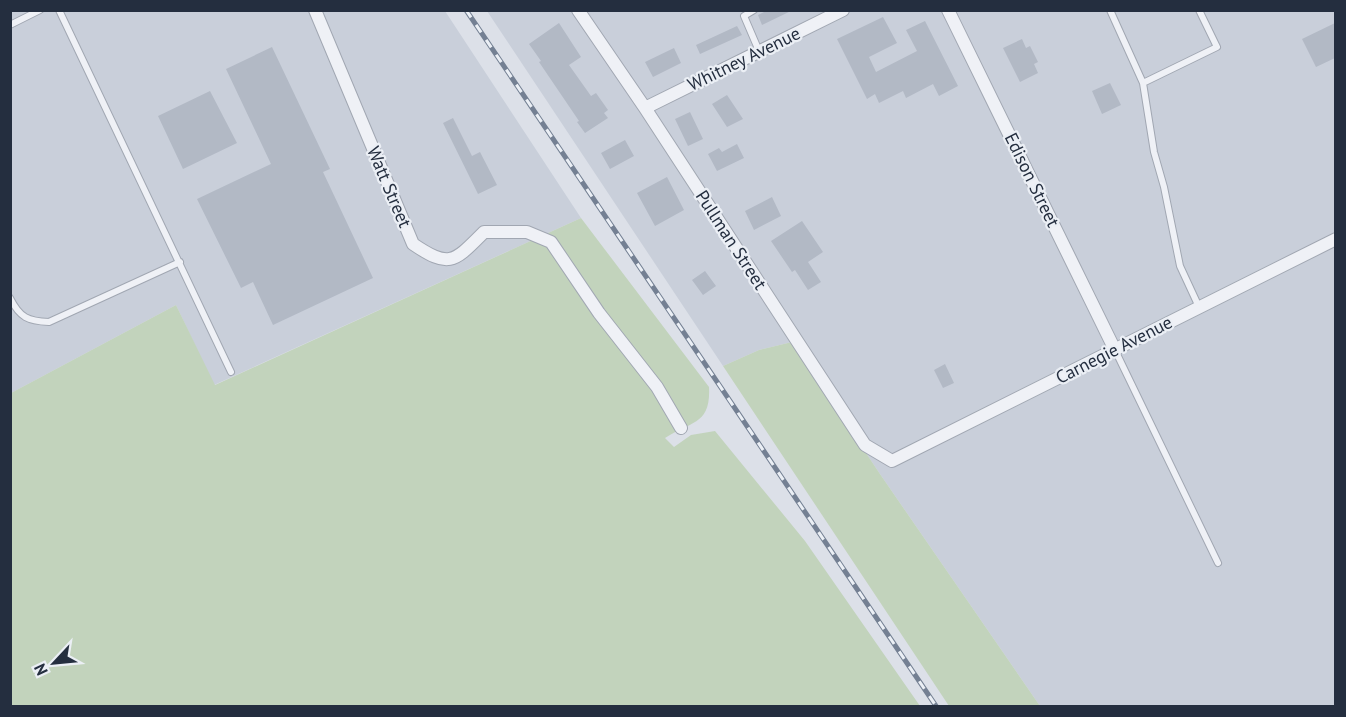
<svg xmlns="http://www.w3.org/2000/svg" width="1346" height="717" font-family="'PT Sans',sans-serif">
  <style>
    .built { fill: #c9cfda }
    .green { fill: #c2d3bc }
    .building { fill: #b2b9c5 }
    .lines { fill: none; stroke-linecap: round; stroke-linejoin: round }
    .lane-casing { stroke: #a1a7b2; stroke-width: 8 }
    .street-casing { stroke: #a1a7b2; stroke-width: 14 }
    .lane { stroke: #eff1f6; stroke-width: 6 }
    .street { stroke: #eff1f6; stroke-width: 12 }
    .rail-casing { stroke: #748093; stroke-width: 5 }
    .rail { stroke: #ebeff5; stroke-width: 3; stroke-dasharray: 9; stroke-linecap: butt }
    .labels { text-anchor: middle; stroke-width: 4.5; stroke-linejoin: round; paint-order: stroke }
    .street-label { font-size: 18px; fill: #242e3f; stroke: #ebeff5 }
  </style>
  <rect width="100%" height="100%" fill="#dce0e8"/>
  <path class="built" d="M11,11h434l136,207 -367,167 -38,-80 -165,88z
    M487,11h848v695h-295l-160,-232 -88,-132 -33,8 -36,16z"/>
  <path class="green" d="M581,218l128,169c2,38 -18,34 -44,51l9,9 17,-12 24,-4 90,110 115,165h-909v-313l165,-88 39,80z
    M792,342l88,132 160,232h-91l-226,-340 36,-16z"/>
  <path class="building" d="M768,10h25l-31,15 -4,-10z
    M883,17l14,26 -28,14 7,15 41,-21 -11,-21 19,-9 33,65 -19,10 -6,-12 -27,14 -3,-7 -24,12 -4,-9 -8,5 -30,-60z
    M559,23l22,34 -12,8 22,31 5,-3 12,17 -4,3 4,5 -23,15 -8,-11 2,-1 -40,-59 2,-1 -12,-17z
    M1335,23v35l-19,9 -14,-28z
    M737,26l5,9 -42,19 -4,-9z
    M1022,39l4,9 4,-2 8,16 -4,2 4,9 -18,9 -17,-34z
    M272,47l58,122 -7,3 50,106 -100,47 -20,-43 -12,6 -44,-89 74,-35 -45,-95z
    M674,48l7,15 -28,14 -8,-15z
    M1110,83l11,22 -19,9 -10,-23z
    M210,91l27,52 -54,26 -25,-53z
    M727,95l16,24 -16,8 -15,-23z
    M690,112l13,27 -15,7 -13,-27z
    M453,118l19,38 8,-4 17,33 -19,9 -35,-71z
    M625,140l9,16 -24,13 -9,-16z
    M737,144l7,14 -27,13 -9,-17 11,-6 3,4z
    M667,177l17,33 -29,16 -18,-33z
    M772,197l9,19 -27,14 -9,-19z
    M802,221l21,31 -15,10 13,20 -13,8 -13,-20 -3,2 -21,-31z
    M705,271l11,15 -13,9 -11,-15z
    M945,364l9,19 -11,5 -9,-18z"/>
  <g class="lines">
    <g class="lane-casing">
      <path id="lane" d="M59,10l172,362
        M754,10l-10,6 15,35
        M1110,10l33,73 74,-36 -18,-37
        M10,25l30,-15
        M1143,83l11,69 10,35 16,79 19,41
        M10,298c10,20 18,23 39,24l131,-60
        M1115,350l103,213"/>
    </g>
    <g class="street-casing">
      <path id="street" d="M315,10l98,234c37,25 41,18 71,-12h43l24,10 48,71 58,74 24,41
        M578,10l67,98 220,337 27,16 444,-222
        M948,10l167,340
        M645,108l198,-98"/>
    </g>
    <use href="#lane" class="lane"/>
    <use href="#street" class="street"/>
    <g class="rail-casing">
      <path id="rail" d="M466,10l470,696"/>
    </g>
    <use href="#rail" class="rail"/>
  </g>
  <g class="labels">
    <g class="street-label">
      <text transform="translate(744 59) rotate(-26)" y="6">Whitney Avenue</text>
      <text transform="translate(1032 180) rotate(64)" y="6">Edison Street</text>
      <text transform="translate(389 187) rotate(67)" y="6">Watt Street</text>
      <text transform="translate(731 240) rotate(57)" y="6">Pullman Street</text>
      <text transform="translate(1114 350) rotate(-27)" y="6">Carnegie Avenue</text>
    </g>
  </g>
  <rect width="1346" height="717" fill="none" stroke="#242e3f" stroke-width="24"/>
  <g transform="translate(54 663) rotate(244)" stroke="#ebeff5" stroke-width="4.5" paint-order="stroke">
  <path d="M0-4.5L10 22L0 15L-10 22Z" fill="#242e3f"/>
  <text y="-9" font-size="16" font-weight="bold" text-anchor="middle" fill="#242e3f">N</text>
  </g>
</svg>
